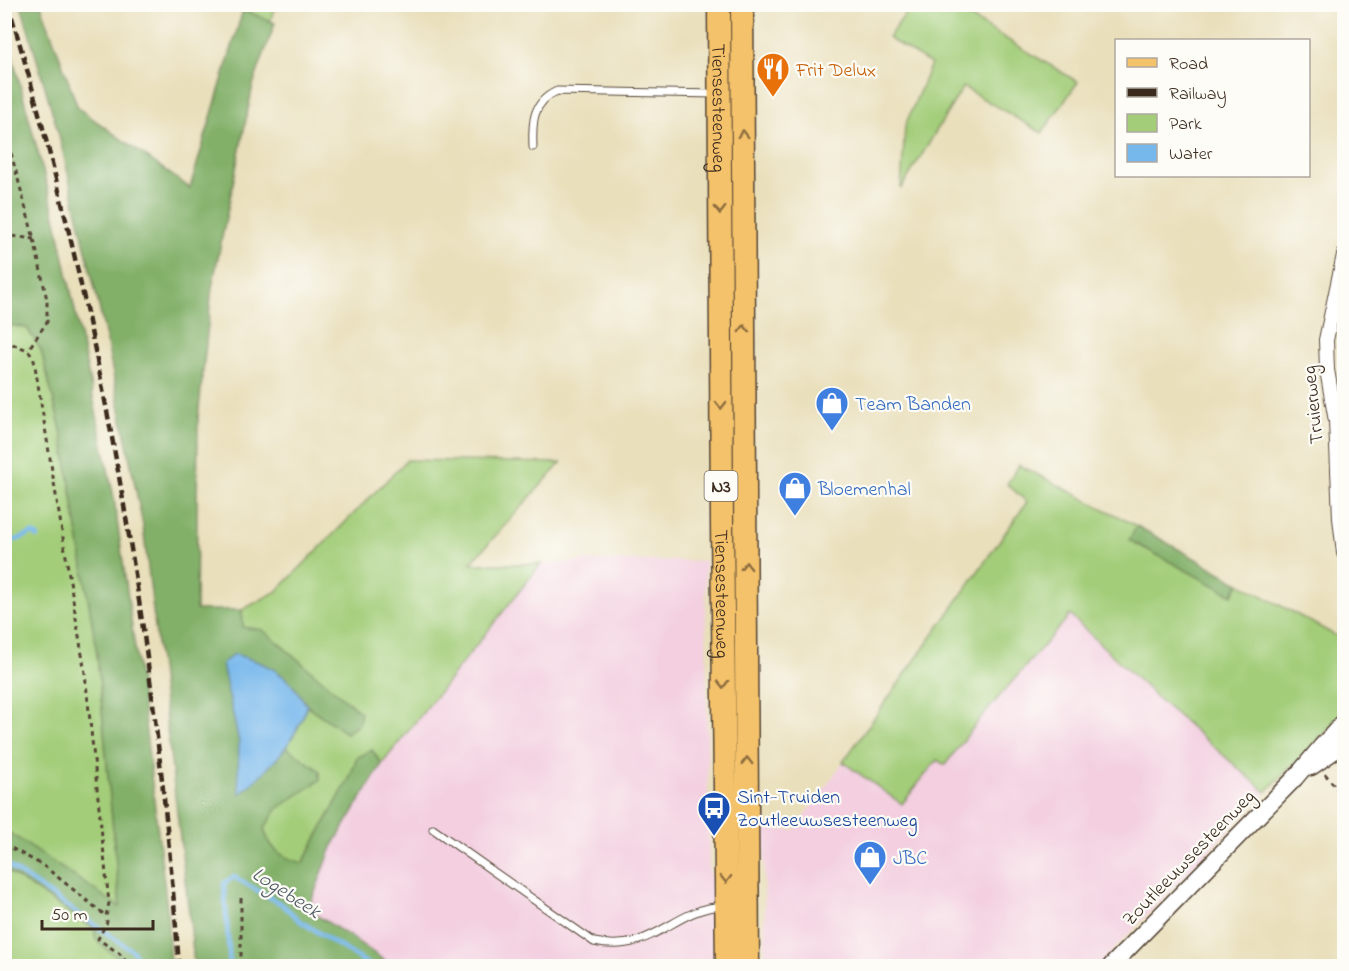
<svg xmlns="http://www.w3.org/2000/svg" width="1349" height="971" font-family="'Indie Flower',sans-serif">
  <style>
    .built { fill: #f3cfe0 }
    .green { fill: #a3cd79; stroke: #6f7c4c; stroke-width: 1.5 }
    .forest { fill: #82b069; stroke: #5e6d44; stroke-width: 1.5 }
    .water { fill: #77b8ec; stroke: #597185; stroke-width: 1.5 }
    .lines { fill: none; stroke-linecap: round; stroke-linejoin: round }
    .stream { stroke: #77b8ec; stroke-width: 4.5 }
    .service-casing { stroke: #554536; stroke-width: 9 }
    .minor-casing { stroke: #554536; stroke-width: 16 }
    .tertiary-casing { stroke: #554536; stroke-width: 19 }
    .primary-casing { stroke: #554536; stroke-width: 25 }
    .path { stroke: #554536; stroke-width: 3; stroke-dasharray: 4.5 4.5; stroke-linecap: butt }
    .service { stroke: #fff; stroke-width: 7 }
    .minor { stroke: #fff; stroke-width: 14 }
    .tertiary { stroke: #fff; stroke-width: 16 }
    .primary { stroke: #f4c26a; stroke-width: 22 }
    .rail { stroke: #3b2a1e; stroke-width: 4.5; stroke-dasharray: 9 4.5; stroke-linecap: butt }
    .oneway { stroke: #8e6e40 }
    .labels { text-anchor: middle; stroke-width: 4.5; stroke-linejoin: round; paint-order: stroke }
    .shield { fill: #fdfcf7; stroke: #75695f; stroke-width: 1.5 }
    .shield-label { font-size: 18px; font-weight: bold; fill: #3b2a1e }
    .food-label { font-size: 20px; fill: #c56008; stroke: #fdfcf7; text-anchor: start }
    .street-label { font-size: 20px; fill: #3b2a1e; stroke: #fdfcf7 }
    .shop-label { font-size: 20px; fill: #366cbe; stroke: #fdfcf7; text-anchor: start }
    .transit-label { font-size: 20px; fill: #164399; stroke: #fdfcf7; text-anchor: start }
    .water-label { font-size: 21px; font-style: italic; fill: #505c66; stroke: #fdfcf7 }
  </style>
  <rect width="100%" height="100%" fill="#fdfcf7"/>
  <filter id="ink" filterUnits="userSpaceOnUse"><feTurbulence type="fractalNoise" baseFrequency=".0167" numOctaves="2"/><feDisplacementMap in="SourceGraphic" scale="12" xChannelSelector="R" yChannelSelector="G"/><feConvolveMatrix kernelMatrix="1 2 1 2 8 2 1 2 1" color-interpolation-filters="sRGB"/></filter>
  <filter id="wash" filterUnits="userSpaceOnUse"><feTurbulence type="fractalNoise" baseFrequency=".008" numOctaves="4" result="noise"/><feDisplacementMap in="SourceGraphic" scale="24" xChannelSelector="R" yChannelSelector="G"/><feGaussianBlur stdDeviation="1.35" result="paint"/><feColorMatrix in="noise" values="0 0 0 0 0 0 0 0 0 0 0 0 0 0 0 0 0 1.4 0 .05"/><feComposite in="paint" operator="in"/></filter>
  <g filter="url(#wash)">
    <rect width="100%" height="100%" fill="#e9dfbb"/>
    <path class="built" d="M585,561h120l4,308 7,26 -2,71h-322l-41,-29 -43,-27 24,-63 50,-83 159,-200z
      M1070,615l86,82 110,95 -168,174h-333l-1,-136h31l48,-68 59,42 35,-44 8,4 34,-44z"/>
    <path class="green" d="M912,4l38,1 128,77 -36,51 -79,-46 -62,102 4,-63 26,-62 -43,-26z
      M245,5h31l-6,16 -27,-11z
      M4,324l23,4 14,22 21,84 35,220 23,254 -115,-78z
      M407,460l154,3 -91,101h71l-159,200 -10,-14 -15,8 -8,21 -47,85c-20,-7 -32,-14 -38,-35l13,-20 20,-14 -45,-72 31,-34 63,44 -103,-106 -1,-17 35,-19z
      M1019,465l118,61 -7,14 103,54 6,-11 105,57v57l-2,2 2,14 -78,79 -110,-95 -86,-82 -91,105 -34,45 -8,-5 -35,44 -59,-42 184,-260 -20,-18z
      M4,869l92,61c-1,21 21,19 29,36h-120z"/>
    <path class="forest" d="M21,5h20l37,103 112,80 53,-178 32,13 -22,62 -41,202 -14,131 -2,192h46l1,17 20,3 98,83 -3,12 -12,8 -63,-44 -31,34 68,48v9l-43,29 -13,20c6,21 18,29 39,34l46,-84 8,-21 15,-8 10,14 -50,83 -24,63 43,27 41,29h-198l-3,-36 -48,-404 -39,-198 -45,-193z
      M5,28l51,192 58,278 27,193 26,217 3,58h-45c-6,-12 -25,-17 -29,-27 -2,-3 -1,-6 -1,-10l-90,-60v-39l115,77 -23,-253 -35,-220 -21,-84 -14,-22 -22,-4z
      M1137,526l102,57 -7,12 -103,-55z"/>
    <path class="water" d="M234,654c36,10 54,19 73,52 -13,39 -37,62 -67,88l-2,-18 1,-34 -17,-78z"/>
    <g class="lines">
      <path class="stream" d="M4,536l5,5 10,-2 14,-6 5,4
        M4,863l129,88 9,15
        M230,966l-6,-83 10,-6 49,28 17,16 71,45"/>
    </g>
  </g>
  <g filter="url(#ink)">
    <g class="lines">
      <g class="service-casing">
        <path id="service" d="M533,147c-1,-24 -1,-45 24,-56l159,3
          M433,829l161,113c60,13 78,-34 130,-36"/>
      </g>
      <g class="minor-casing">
        <path id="minor" d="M1344,255l-18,85 1,30 9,51 4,97 4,35"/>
      </g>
      <g class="tertiary-casing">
        <path id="tertiary" d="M1311,767l33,-23
          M1111,966l184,-188 26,-31 23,-25"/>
      </g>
      <g class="primary-casing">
        <g id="primary">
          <path id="s1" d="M719,4l3,519 5,443"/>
          <path d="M742,4l6,962"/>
        </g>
      </g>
      <path class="path" d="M243,10l2,-6
        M4,127l30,112 13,61v22l-19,28
        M4,235l30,4
        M4,341l24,9 6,10 51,313 24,230 -3,13 1,6 -9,17 21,14 11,13
        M1325,774l19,23
        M4,844l40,22 62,50
        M241,898v68"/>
      <use href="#service" class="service"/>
      <use href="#minor" class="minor"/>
      <use href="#tertiary" class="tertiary"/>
      <use href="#primary" class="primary"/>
      <path class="rail" d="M8,4c94,314 147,637 171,962"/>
    </g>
    <defs><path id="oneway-chevron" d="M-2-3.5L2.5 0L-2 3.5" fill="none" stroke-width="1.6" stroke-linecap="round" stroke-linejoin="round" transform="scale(1.5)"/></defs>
    <g class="oneway">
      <use href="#oneway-chevron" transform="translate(743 134) rotate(-90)"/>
      <use href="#oneway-chevron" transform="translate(720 210) rotate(90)"/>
      <use href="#oneway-chevron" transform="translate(744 329) rotate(-90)"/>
      <use href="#oneway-chevron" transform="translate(721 405) rotate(90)"/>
      <use href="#oneway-chevron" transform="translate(746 566) rotate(-90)"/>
      <use href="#oneway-chevron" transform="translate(723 684) rotate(89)"/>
      <use href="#oneway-chevron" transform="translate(747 761) rotate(-90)"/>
      <use href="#oneway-chevron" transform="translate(726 879) rotate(89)"/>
    </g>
  </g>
  <defs>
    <g id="restaurant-pin" transform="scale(1.725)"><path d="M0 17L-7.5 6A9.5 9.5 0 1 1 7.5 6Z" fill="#e8710a" stroke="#fdfcf7"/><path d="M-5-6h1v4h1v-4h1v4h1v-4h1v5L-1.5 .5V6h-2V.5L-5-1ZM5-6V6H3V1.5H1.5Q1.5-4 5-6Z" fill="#fff"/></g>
    <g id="shop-pin" transform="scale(1.725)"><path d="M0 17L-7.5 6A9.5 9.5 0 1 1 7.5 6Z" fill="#3f7fe0" stroke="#fdfcf7"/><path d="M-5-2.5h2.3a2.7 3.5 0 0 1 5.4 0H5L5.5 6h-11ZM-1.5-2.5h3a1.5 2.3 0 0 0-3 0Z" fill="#fff"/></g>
    <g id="bus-pin" transform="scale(1.725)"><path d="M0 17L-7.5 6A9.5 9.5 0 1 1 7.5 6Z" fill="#1a4fb4" stroke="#fdfcf7"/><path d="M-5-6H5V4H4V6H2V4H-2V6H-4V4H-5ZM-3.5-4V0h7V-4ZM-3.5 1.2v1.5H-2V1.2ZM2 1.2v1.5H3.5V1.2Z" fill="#fff"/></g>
  </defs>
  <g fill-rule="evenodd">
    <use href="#restaurant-pin" x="773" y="69"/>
    <use href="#shop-pin" x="832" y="403"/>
    <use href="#shop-pin" x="795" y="488"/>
    <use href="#bus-pin" x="714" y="808"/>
    <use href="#shop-pin" x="870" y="857"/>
  </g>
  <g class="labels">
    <rect class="shield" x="704.5" y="471" width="33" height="30" rx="4.5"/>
    <g class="shield-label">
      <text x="721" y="492">N3</text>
    </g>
    <g class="food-label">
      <text x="796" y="76">Frit Delux</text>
    </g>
    <g class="street-label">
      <text dy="7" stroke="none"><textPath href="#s1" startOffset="104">Tiensesteenweg</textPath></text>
      <text transform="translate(1312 405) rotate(-96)" y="7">Truierweg</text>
      <text dy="7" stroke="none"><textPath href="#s1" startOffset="590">Tiensesteenweg</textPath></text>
      <text transform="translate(1188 857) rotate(-46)" y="7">Zoutleeuwsesteenweg</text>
    </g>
    <g class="shop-label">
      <text x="855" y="410">Team Banden</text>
      <text x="818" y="495">Bloemenhal</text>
      <text x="893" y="864">JBC</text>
    </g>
    <g class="transit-label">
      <text x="737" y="803">Sint-Truiden<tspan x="737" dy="23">Zoutleeuwsesteenweg</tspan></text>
    </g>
    <g class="water-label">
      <text transform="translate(287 892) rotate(33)" y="7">Logebeek</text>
    </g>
  </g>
  <rect width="1349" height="971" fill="none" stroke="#fdfcf7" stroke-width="24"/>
  <rect x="1115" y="39" width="195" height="138" fill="#fdfcf7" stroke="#afa8a0" stroke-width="1.5"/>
  <rect x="1127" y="58" width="30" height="9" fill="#f4c26a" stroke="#afa8a0" stroke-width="1.5"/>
  <text x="1169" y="69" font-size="18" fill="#3b2a1e">Road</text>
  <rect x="1127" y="88" width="30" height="9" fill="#3b2a1e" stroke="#afa8a0" stroke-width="1.5"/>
  <text x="1169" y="99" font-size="18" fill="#3b2a1e">Railway</text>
  <rect x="1127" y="114" width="30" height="18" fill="#a3cd79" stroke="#afa8a0" stroke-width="1.5"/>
  <text x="1169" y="129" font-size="18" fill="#3b2a1e">Park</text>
  <rect x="1127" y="144" width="30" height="18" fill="#77b8ec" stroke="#afa8a0" stroke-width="1.5"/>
  <text x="1169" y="159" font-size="18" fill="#3b2a1e">Water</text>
  <path d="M42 920v9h111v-9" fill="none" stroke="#3b2a1e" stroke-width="3"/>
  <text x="51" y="920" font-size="18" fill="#3b2a1e" stroke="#fdfcf7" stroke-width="4.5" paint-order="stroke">50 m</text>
</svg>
